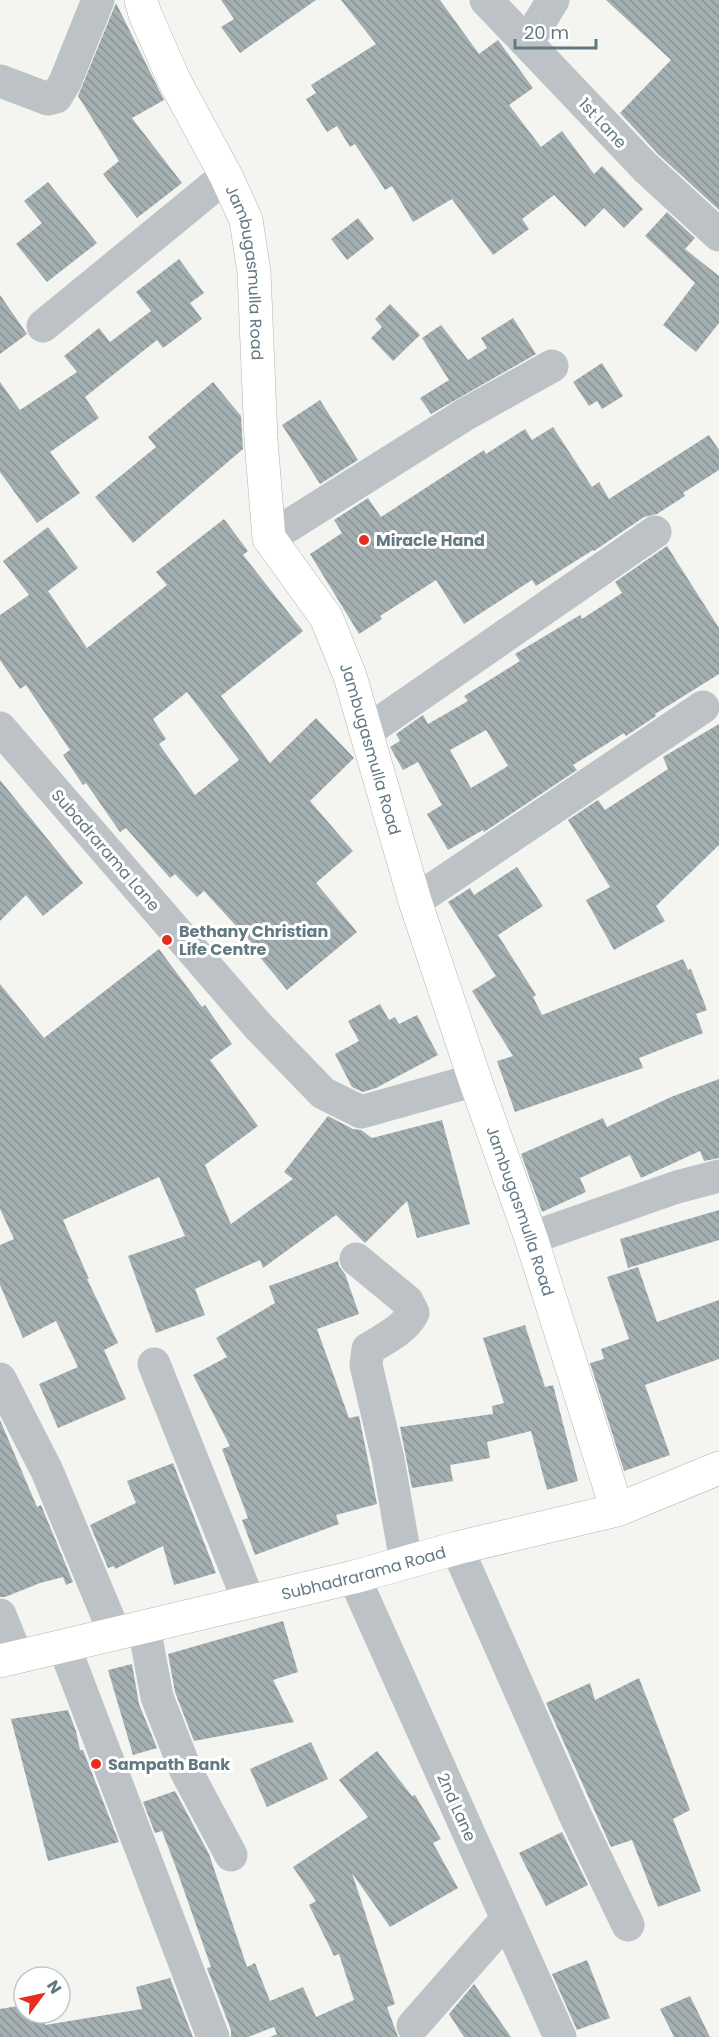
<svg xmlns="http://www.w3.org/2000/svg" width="719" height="2037" font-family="Poppins,sans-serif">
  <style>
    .building { fill: url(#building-back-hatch); fill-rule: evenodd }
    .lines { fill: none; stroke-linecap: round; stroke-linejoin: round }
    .secondary-casing { stroke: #afb6b9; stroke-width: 34 }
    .primary-casing { stroke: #b0b6b9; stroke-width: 34 }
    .street { stroke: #bcc2c5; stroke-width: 33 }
    .secondary { stroke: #fff; stroke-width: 33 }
    .primary { stroke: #fff; stroke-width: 33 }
    .poi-dot { fill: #e82c1d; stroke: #fff; stroke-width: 2 }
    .labels { text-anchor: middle; stroke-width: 6; stroke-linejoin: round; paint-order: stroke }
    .street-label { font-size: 16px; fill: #627982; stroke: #fff }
    .poi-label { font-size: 16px; font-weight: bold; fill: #627982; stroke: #fff; text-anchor: start }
  </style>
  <defs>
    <pattern id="building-back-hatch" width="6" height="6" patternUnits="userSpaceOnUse" patternTransform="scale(1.5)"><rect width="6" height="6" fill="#a4afb2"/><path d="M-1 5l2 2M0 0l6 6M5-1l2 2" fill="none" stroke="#899396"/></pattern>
  </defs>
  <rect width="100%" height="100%" fill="#f4f4f0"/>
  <path class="building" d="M221,0h95l-76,53 -19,-26 13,-8z
    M341,0h99l39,54 19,-14 35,48 -24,17 32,42 21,-16 32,43 8,-8 41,43 -19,19 -20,-20 -19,19 -31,-32 -32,24 7,10 -36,26 -41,-56 -39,23 -21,-36 -7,4 -30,-46 -5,3 -13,-21 -10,6 -21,-33 10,-6 -5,-8 65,-41z
    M606,0h113v210l-61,-56 -38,-41 51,-53z
    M116,3l48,97 -32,18 50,65 -45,35 -34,-44 16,-13 -41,-65z
    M48,182l49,61 -50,39 -31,-38 26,-21 -18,-22z
    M667,212l28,26 -10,11 34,27v47l-23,29 -33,-27 32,-42 -50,-47z
    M358,218l16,21 -27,21 -16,-21z
    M179,259l25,34 -14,10 12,16 -39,29 -6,-8 -72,57 14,21 -49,34 30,41 -43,30 -37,-51v-90l20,28 57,-38 -13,-16 35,-28 11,14 41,-31 -15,-19z
    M0,295l27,39 -27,20z
    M390,304l30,31 -27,26 -22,-23 11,-11 -7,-8z
    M513,318l23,36 -105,60 -11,-16 29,-18 -27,-42 19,-13 27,35 19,-12 -6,-10z
    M602,363l21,33 -21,13 -5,-8 -8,5 -16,-24z
    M213,382l28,34 2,33 -110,94 -38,-46 61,-50 -8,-10z
    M320,400l38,60 -38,24 -38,-59z
    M553,427l39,60 7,-5 10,17 100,-64 10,15v20l-36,23 2,3 -28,18 -13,3 -50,34 -1,-1 -57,36 -4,-6 -68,44 -28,-44 -56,36 2,3 -23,15 -49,-80 32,-21 -8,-13 34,-22 13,19 103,-67 2,4 39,-25 7,11z
    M224,519l24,32 -5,4 60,76 -82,65 49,67 46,-45 38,40 -44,43 43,50 -37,32 41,49 -70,58 -29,-35 3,-2 -57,-62 -7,6 -22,-23 -5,4 -44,-50 -6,4 -34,-49 -3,2 -20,-30 7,-5 -44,-65 -6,4 -20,-29v-45l29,-20 -26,-34 45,-34 30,41 -30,23 39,57 80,-63 -11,-13zM187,692l52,68 -44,35 -36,-51 7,-5 -13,-20z
    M667,546l52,82v46l-64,40 1,2 -30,20 -2,-3 -51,32 4,5 -93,62 -1,-2 -35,20 -21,-36 15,-9 -24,-43 -15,8 -13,-23 10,-6 -4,-7 27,-19 5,9 40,-23 -4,-5 56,-35 -5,-7 65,-39 2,4 40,-26 -7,-11zM486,730l22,36 -37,22 -21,-38z
    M719,724v121l-63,61 9,15 -51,29 -28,-50 24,-13 -42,-67 30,-20 7,10 63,-41 -5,-12z
    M0,780l83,103 -40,33 -17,-21 -26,26z
    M517,867l26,39 -45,29 38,60 -3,2 9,18 141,-56 5,11 3,-1 16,41 -11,4 7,19 -64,25 4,10 -128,44 -18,-51 16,-5 -41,-65 24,-15 -48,-74 22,-14 4,7z
    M159,949l43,58 3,-2 27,39 -22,16 48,66 -53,39 26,59 62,-45 -9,-7 44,-56 25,13 8,1 11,8 70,-18 28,104 -53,14 -10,-37 -42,42 -29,-28 -73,53 -3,-8 -65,29 10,26 -49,18 -28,-77 57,-20 -26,-59 -96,43 26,59h-2l31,64 -14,7 22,49 -68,29 -19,-44 39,-17 -22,-46 -33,17 -23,-53v-40l14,-6 -14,-30v-225l44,54z
    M380,1004l9,16 6,-3 4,7 18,-9 21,40 -62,33 -13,4 -11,-5 -17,-33 24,-13 -11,-20z
    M719,1079v79l-15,3 -4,-10 -59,27 -11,-23 -50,23 6,14 -44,20 -21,-58 82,-36 4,9 64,-30z
    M719,1210v30l-91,28 -8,-29z
    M338,1261l1,5 6,8 14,40 -42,15 32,89 10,-2 18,88 -41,11 3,9 -84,31 -13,-35 6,-2 -26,-69 8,-3 -37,-71 34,-18 -11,-19 59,-35 -6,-17z
    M638,1267l19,55 62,-22v59l-74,26 25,70 -46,16 -34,-108 14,-4 -3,-10 28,-10 -22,-62z
    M525,1325l20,62 8,-2 25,96 -31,9 -16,-59 -44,11 3,16 -40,7 3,16 -41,7 -12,-61 93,-13 -1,-8 12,-3 -21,-65z
    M0,1420l37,87 4,-2 32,77 -7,3 -3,-8 -23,6 -35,14h-5z
    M173,1463l43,110 -42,12 -11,-39 -48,23 -1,-3 -6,2 -18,-43 46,-22 -9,-22z
    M283,1621l15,51 -25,8 21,42 -100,19 -19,-49 -7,-38z
    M132,1664l7,40 18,44 -24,7 -25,-85z
    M639,1678l51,132 -17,9 28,72 -43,16 -26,-67 -21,7 -65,-144 44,-20 5,17z
    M68,1710l8,21 4,19h3l36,92 -71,19 -37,-142z
    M311,1742l17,37 -61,28 -17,-38z
    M377,1751l35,45 3,-1 26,44 -8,4 25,45 -68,39 -38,-54 43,131 -8,3 11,30h-128l7,-3 -3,-7 -26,10h-17v-7l-24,-62 4,-1 -36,-102 -13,-34 -7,2 -12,-31 32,-11 34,63 38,113 8,-4 15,38 33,-14 13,30 38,-17 -15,-46 -5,2 -25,-51 7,-4 -23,-34 75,-50 -29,-37z
    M562,1832l26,53 -42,21 -27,-53z
    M587,1960l23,58 -33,12 -25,-56z
    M170,1978l23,59h-193v-28l24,-4v8h19l2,12 97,-16 -6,-22z
    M474,1984l37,53h-47l-15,-23z
    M690,1996l20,41h-36l-14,-28z"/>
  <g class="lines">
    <g class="secondary-casing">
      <g id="secondary">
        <path id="s1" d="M141,0l4,14 29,66 52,96 20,44 8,52 7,168 8,98 57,79 24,59 65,225 60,179 56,158 86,272"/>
      </g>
    </g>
    <g class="primary-casing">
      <g id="primary">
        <path id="s2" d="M0,1661l354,-84 103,-29 160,-38 102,-42"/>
      </g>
    </g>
    <path class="street" d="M486,0l41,43
      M553,0l-26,43 118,124 74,68
      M0,81l48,18 8,-2 9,-15 33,-82
      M43,326l183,-150
      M269,538l197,-124 86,-48
      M0,728l258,298 65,67 38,19 114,-32
      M366,732l289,-200
      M415,901l288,-194
      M531,1238l146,-51 42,-11
      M356,1259l51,42 6,12c-9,17 -29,26 -45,36l-2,16 22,94 18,103
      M154,1364l95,238
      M0,1379l47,92 68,163
      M457,1548l118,267 53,110
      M354,1577l206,460
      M0,1615l17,42
      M144,1627l13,70 29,74 45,84
      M64,1646l149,391
      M413,2026l94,-107"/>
    <use href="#secondary" class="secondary"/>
    <use href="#primary" class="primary"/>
  </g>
  <g class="poi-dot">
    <circle cx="364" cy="540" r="6"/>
    <circle cx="167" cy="940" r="6"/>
    <circle cx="96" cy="1764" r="6"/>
  </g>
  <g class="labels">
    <g class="street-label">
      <text transform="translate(603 123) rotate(47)" y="6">1st Lane</text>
      <text dy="6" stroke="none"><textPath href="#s1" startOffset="296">Jambugasmulla Road</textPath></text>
      <text dy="6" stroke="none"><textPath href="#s1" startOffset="800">Jambugasmulla Road</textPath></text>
      <text transform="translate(106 850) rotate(49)" y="6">Subadrarama Lane</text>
      <text dy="6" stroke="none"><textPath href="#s1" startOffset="1286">Jambugasmulla Road</textPath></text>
      <text dy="6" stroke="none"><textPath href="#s2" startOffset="374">Subhadrarama Road</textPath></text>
      <text transform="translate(457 1807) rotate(66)" y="6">2nd Lane</text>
    </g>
    <g class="poi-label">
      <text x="376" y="546">Miracle Hand</text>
      <text x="179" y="937">Bethany Christian<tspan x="179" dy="18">Life Centre</tspan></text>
      <text x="108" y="1770">Sampath Bank</text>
    </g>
  </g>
  <g transform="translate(42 1995) rotate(57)"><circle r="28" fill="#ffffff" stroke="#c0c9cd" stroke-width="1.5"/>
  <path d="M0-4.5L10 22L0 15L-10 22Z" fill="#e82c1d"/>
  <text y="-9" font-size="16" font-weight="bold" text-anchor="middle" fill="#627982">N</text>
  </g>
  <path d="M515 39v9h81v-9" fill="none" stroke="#627982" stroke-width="3"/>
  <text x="524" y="39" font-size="18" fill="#627982" stroke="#ffffff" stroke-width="4.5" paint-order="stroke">20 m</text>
</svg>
